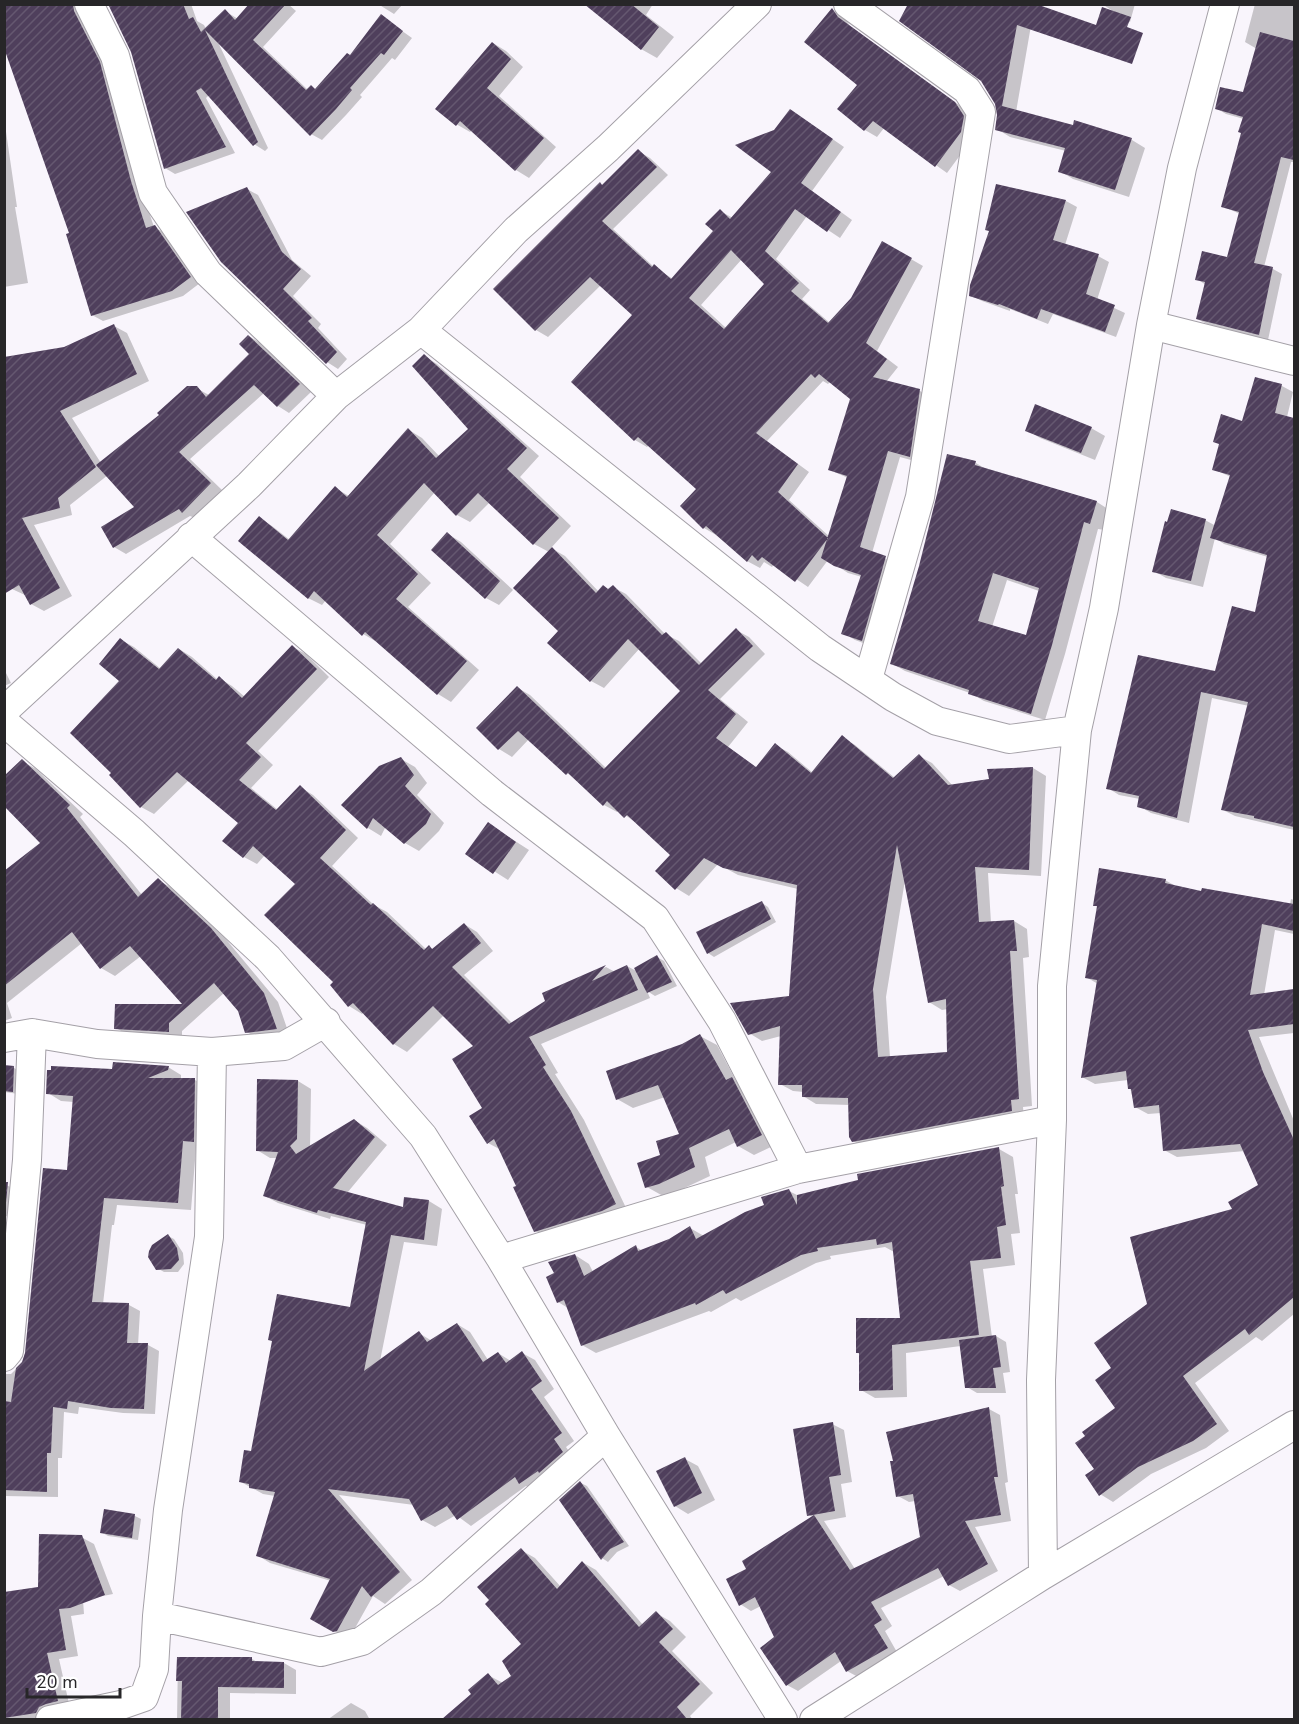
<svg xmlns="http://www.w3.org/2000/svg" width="1299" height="1724" font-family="'Nunito Sans',sans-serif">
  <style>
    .shadow { fill: #0003; fill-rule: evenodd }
    .building { fill: url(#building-hatch); fill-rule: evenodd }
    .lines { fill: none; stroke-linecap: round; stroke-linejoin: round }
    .street-casing { stroke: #a4a0a7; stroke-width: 30 }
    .street { stroke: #fff; stroke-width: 28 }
  </style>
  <defs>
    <pattern id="building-hatch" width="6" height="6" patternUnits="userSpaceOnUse" patternTransform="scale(1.5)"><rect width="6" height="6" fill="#4f3f5c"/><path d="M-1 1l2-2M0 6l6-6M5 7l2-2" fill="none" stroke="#655870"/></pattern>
  </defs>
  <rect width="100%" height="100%" fill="#f9f5fc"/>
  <path class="shadow" d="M4,4h80l26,65 31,119 13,39 11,6 35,50 -17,13 -80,25 -11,-6 -21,-81 -67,-191z
    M109,4h82l6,17 7,4 2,4 19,-18 13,8 13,-15h37l8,7 -33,36 45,43 3,-3 6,3 34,-34 30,-40 31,22 -17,22 -3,-2 -32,37 2,2 -16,18 -24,25 -11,-6 -94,-94 51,108 -3,3 -11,-7 -45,-49 -3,3 29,55 -60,21 -10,-6 -33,-117z
    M378,4h25l-9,10z
    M600,4h53l-7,11 28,22 -17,21 -16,-9z
    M1102,4h33l-5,18z
    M1255,4h39v158h-3l-27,105 9,2 9,5 -14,66 -61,-16 -10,-5 9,-34 -9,-6 31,-20 12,-45 -18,-8 20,-72 2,-15 -18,-5 -10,-6 28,-14 13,-45 -12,-7z
    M832,10l12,7 6,9 116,84 6,29 -25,34 -63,-45 -7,9 -12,-7 -26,-22 20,-24z
    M1033,14l-17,98 58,15 1,-5 57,18 13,8 -16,49 -56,-18 -13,-8 6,-20 -56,-14 -13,-8 2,-14 -2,-12 -15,-23 -81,-60z
    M493,43l13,8 17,16 -24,29 57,51 -27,31 -13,-8 -44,-40 -2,2 -14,-8z
    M4,118l13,89h-2l13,76 -24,4z
    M802,118l42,29 -32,44 40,29 -12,18 -33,-22 -31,43 34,31 -8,9 28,24 23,-24 30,-56 40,23 -46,85 21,16 -12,15 34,9 12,7 -10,65 -22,-6 -28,96 26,11 -24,83 -19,-7 -12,-7 19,-56 -14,-4 -20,-13 -20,27 -34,-23 -2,3 -8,-5 -4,6 -13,-7 -31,-26 -12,-7 -6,-39 -49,-44 -2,2 -12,-7 -1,-125 -33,-30 -53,52 -12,-7 -41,-41 105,-105 4,2 34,-35 12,7 18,17 -55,54 41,38 19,12 42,-48 5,-20 13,7 40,-46 2,-41zM742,259l24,25 -40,44 -25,-23zM823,381l5,3 2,-2 21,16 -21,72 18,8 -18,59 -41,-37 20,-28 -42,-31z
    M247,189l11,6 34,65 19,16 -18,20 28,28 -3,4 29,31 -9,10 -11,-7 -105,-101z
    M1066,201l11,6 -12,38 33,11 11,6 -12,38 28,13 -9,24 -63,-23 -5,10 -38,-15v2l-28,-10 -12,-6z
    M114,326l13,7 22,48 -77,37 29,45 95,-75 13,7 43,-41 -3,-18 11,7 51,49 -22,21 -11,-7 -14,-13 -74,66 32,31 -27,28 -5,-2 -64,38 -12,-7 22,-40 -28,-32 -38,30 2,10 -38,10 38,71 -28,15 -13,-7 -4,-8 -15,-7 -8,-14 61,-226z
    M424,356l13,8 102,92 -19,21 51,49 -20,22 14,8 34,36 10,-2 4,-3 13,7 39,40 14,7 23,23 34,-34 13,7 16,17 -45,45 28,23 -20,25 29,21 18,-23 13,7 25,21 29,-36 13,8 40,33 24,-22 13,7 21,23 38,-6 42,-12 13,8 -5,100 -53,-3 3,50 23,-2 13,8 2,28 -6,1 9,148 -9,1 1,11 -158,30 -13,-7 -3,-36 -34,-1 -13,-8 1,-4 -11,-1 -13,-7 1,-48 -19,5 -13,-8 41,-35 8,-109 -60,-14 -20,-11 -29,32 -13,-8 -4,-33 -34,-31 -20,-14 -1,2 -13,-7 -75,-66 -17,18 -13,-8 -21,-21 40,-40 12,7 77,74 75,-78 -42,-43 -36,40 -13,-7 -42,-38 11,-12 -11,-79 -15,-8 -44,-42 -20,20 -13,-7 -22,-23 -45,52 41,39 -23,24 71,63 -28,32 -13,-8 -61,-52 -14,-8 -37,-34 -4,5 -14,-7 -49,-80 13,8 18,14 45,-52 14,8 60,-66 13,8 18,19 30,-27zM905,880l24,122 13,8 6,-1 1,44 -59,5 -4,-61z
    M1256,379l26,7 11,6 -6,25 7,2v411l-59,-14 -12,-6 26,-104 -37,-8 -23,125 -38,-10 -12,-7 1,-7 -21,-4 -11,-7 108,-115 40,-59 12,-57 -44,-13 -9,-6 -12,49 -37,-9 -12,-7 51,-51 11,6 15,-49 -18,-8 30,-47z
    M1091,428l14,8 -10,24 -55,-22 -13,-8z
    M976,463l13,8 108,31 14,9 -6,19 -7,-1 -33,125 -20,66 -61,-19 -14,-8 -65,-22 -14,-8zM1007,580l32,11 -12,46 -35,-10z
    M448,534l13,8 52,48 -14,15 -13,-7z
    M121,640l13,7 27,22 18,-20 13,8 26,23 1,-2 13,8 13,11 48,-50 13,7 23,23 -71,74 15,14 -22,23 27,22 22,-23 13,8 45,43 -26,28 42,39 13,7 40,38 2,-3 5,3 30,-26 13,8 16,19 -29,24 48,48 35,-21 -3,-8 62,-27 9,5 12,-6 11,6 19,-15 7,4 13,25 -22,10 -8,-5 3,7 -109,46 17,29 -3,1 29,46 44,92 -79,26 -14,-7 -17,-45 -17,-36 -13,-7 -13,-97 -31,-31 -37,37 -13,-8 -30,-32 -2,2 -13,-8 -52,-122 -32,-29 -8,9 -13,-7 -20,-16 16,-18 -51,-43 -35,34 -13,-7 -19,-126z
    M4,669l7,14 -7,3z
    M401,759l14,8 12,16 -10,12 27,28 -5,8 -20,20 -14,-8 -19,-17 -5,10 -13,-8 -25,-23z
    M22,761l14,8 47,45 -3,3 62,78 16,-15 14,8 53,50 53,64 12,35 -29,3 -14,-8 -8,-22 -15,-17 -42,38v9l-52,-4 -14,-8 69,-23 -44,-49 -26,20 -14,-8 -19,-25 -75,60 5,15 -8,3v-148l39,-30z
    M501,832l28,18 -21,30 -41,-26z
    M1165,880l14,8 111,17 1,-6 3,1v34l-19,-4 -11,65 30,-4v42l-35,4 35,84v193l-32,27 -6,-4 -61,46 34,48 -23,17 -55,26 -38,28 -13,-8 -4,-25 21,-60 -4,-40 36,-64 85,-95 26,-25 -15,-34 -68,6 -13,-7 -3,-37 -13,1 -13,-7 -7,-27 -33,4 -13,-7 16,-93 -12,-7 12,-70 -4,-2z
    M762,903l6,4 8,15 -62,35 -6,-4z
    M700,1036l17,9 19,36 12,7 29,56 -23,11 -16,-9 -2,-4 -31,15 5,19 -34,16 -13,4 -16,-9 15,-31 19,-21 -16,-38 -32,11 -16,-9 66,-54z
    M4,1067l10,1 6,3 -1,23 -15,-2z
    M168,1067l13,8v5h14l13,7 -1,62 -11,-1 -5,62 -74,-5 -3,20h-2l-9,79 26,1 11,6 -2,34h10l11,6 -4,63 -32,-1 -44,-6 -1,7 -14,-2 -2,46h-4v39l-54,-1v-122h7l12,-12 45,-191 6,-69 -13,-1 -13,-8 66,-22z
    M298,1081l13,8 -1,59 44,-28 13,8 20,17 -40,48 57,15 25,-7 13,8 -5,37 -33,-4 -24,119 39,-28 13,8 25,-17 13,8 18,28 10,-7 13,8 11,-8 13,7 19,29 -10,8 30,44 -8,6 9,13 -42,30 -7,-4 -55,40 -15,-11 -21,12 -13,-7 -8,-15 -75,-10 73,85 -27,24 -12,-8 -23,41 -3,1 -22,-12 6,-45 -61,-18 -13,-8 18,-59 -12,-2 -22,-12 12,-29 20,-111 -3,-2 81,-31 16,-84 -36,-9 -1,3 -52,-16 -13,-7 12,-38h-7l-13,-8z
    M999,1149l14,8 5,37h-3l5,39 -9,1 4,31 -32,4 9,68 4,-1 10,6 4,30 -7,1 3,20h-29l-10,-6 -6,-41 -55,7 1,44 -32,1 -14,-8v-36l-4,-1 44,-34 -7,-67 -9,-5 -55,9 1,3 -15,4 -75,38 -5,-3 -25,14 -2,-1 -113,42 -14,-8 -14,-37 -10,-6 -2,-28 19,-19 14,9 4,8 43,-25 7,4 27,-11 20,-12 14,8 62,-30 23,-15 10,5z
    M4,1184l17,8 -2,25 -15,-1z
    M168,1236l6,3 9,14 1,11 -6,8h-14l-7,-4z
    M989,1409l11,6 8,67 -3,1 6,38 -36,6 23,44 -38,20 -11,-6 -5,-9 -63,32 11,18 -7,5 13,23 -40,23 -11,-6 -6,-10 -43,30 -11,-6 -11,-47 -15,-32 -10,5 -11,-7 7,-34 66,-53 -4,-2 23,-91 12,6 8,52 -11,2 5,33 -22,4 31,48 66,-31 -6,-37 -6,1 -11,-6 -3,-34 -7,-29z
    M685,1459l13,7 17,34 -27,14 -13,-8z
    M581,1483l6,3 42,60 -12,6 -9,10 -6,-4z
    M105,1511l30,5 6,3 -3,21 -30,-4 -7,-4z
    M81,1537l13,7 19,50 -30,6 1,14 -13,2 7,40 -19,3 11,49 -24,12h-42v-126l36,-6z
    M521,1550l14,8 26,29 21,-25 14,8 47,55 13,-12 14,8 16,16 -14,14 41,42 -23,23 3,4h-232l-7,-9 19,-16 15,-20 15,8 10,-7 10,-32z
    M178,1658l74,1 7,4h25l12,7v24l-66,-1v27h-53z
    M351,1703l14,8 5,9h-43z"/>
  <path class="building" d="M6,4h67l1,7 26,51 31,119 15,47 9,-3 36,52 -19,14 -81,25 -25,-82 3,-1 -65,-185z
    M108,4h75l6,15 4,-2 8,15 24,-23 10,11 14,-16h37l-33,36 53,50 5,-5 4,4 32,-36 3,2 31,-41 22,17 -19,24 -3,-2 -31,35 2,2 -16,19 -26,27 -105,-106 53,112 -5,4 -52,-58 -5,3 30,56 -62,22 -33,-117z
    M584,4h47l28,23 -18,23z
    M908,4h128l60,21 6,-18 29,10 -4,10 16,6 -11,31 -115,-39 -15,81 71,19 1,-5 58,18 -17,52 -57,-18 7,-24 -70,-18 2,-15 -2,-11 -14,-23 -82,-60z
    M832,8l6,9 117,85 9,14 -3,16 -26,35 -62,-46 -9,10 -27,-22 20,-24 -53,-43z
    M1260,32l34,9v119l-13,-3 -27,106 19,4 -14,68 -63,-16 9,-37 -10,-2 7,-29 25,6 12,-45 -18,-5 20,-74 -3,-1 5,-15 -28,-8 5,-22 23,5z
    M492,42l19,17 -24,29 57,50 -29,33 -55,-50 -4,5 -21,-17z
    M790,109l43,30 -32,44 40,29 -14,20 -32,-23 -30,42 34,32 -8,8 37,32 23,-25 31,-57 30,17 -46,85 21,16 -14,18 47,12 -10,68 -22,-6 -28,96 26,9 -24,85 -21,-7 20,-59 -27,-9 -13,-8 26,-82 -19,-6 22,-71 -31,-25 -4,4 -4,-4 -55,59 42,31 -20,28 50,46 -33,44 -33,-25 -4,4 -6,-6 -5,7 -41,-36 -3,3 -23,-23 16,-17 -58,-52 -4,4 -63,-59 61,-67 -42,-38 -55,54 -42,-42 107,-107 2,3 36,-36 19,18 -55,54 50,46 2,-3 17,15 42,-48 -8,-7 15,-15 10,10 41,-47 -36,-27 39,-15zM731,250l33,34 -40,45 -35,-31z
    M996,184l70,16 -13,40 46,14 -13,40 29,11 -10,27 -64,-23 -4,10 -38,-15 -1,1 -29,-9 1,-11 19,-54 -4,-1z
    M247,187l35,65 19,17 -18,20 29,29 -4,3 29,31 -11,12 -105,-102 -35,-50z
    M114,324l23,50 -77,37 36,56 -38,31 2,10 -38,10 38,70 -30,17 -11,-20 -15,9v-237l60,-10z
    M248,335l52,49 -23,23 -23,-22 -75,67 32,31 -29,30 -3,-4 -66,39 -12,-21 33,-20 -38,-42 63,-50 -2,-2 30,-27h10l9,11 43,-43 -10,-10z
    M424,354l103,94 -20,21 52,49 -26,27 -55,-52 -22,23 -32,-33 -47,52 41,39 -22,25 71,62 -30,34 -72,-63 -3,4 -48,-45 -6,8 -70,-58 21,-25 29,24 47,-54 12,11 61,-69 28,30 32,-29 -56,-63z
    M1255,377l27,7 -7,29 19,5v409l-40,-9v-2l-33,-6 27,-108 -47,-10 -24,126 -40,-11 2,-11 -33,-7 32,-134 77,16 17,-65 23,6 12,-57 -57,-17 20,-63 -18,-5 7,-26 -6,-2 8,-28 21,7z
    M1035,404l57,23 -11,26 -56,-22z
    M947,454l29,7 -1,4 122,36 -7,23 -6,-2 -32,123 -21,69 -63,-20 1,-4 -79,-26 29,-98zM993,573l46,15 -13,47 -48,-14z
    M1171,509l35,10 -15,62 -39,-9 13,-51 2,1z
    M447,532l53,49 -15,18 -54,-49z
    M552,547l44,46 7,-8 5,4 5,-4 49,50 4,-3 33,33 37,-37 17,18 -45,44 28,24 -20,24 40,29 19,-24 36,30 31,-38 51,43 26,-24 29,31 41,-6 -2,-10 46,-2 -4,103 -54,-3 4,55 35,-2 3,31h-7l9,148 -8,1 1,11 -160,31 -3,-5 -1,-39 -46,-1v-12h-24l2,-59 -32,9 -18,-32 59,-7 8,-111 -74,-17 -19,-10 -29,32 -20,-19 15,-16 -43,-40 -3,3 -17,-17 -4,5 -35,-33 -2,2 -48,-44 -20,19 -22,-22 41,-42 87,83 76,-78 -52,-52 -38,43 -43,-39 11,-12 -45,-43zM897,845l31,158 18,-4 1,53 -69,5 -5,-68z
    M120,638l39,31 19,-21 38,32 3,-4 23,22 50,-53 25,24 -71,74 15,14 -22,23 37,30 24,-25 46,45 -26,28 51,47 2,-2 51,47 5,-5 3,4 32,-26 17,20 -29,24 57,57 36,-23 -3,-8 64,-28 -14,16 35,-16 11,25 -109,47 17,28 -3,2 28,44 45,93 -14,7 -68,21 -21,-45 3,-1 -22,-47 -7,5 -18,-28 13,-8 -30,-49 21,-13 -40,-40 -40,39 -40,-42 -5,4 -18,-22 3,-3 -69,-67 31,-31 -42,-38 -10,12 -21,-17 16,-18 -61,-51 -37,36 -31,-33 2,-2 -41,-40 49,-52 -20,-17z
    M401,757l13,18 -9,11 26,28 -5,10 -22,20 -31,-26 -6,11 -26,-24 38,-39z
    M22,759l48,46 -3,3 71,89 20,-19 53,50 53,65 13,36 -32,4 -7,-22 -24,-28 -45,40v9l-55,-3 1,-25h67l-52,-58 -30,23 -28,-37 -68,54v-115l36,-28 -36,-37v-30z
    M488,822l28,20 -23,32 -28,-20z
    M1099,868l67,11 -1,4 36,8 1,-3 92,16v27l-32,-7 -12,71 44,-6v35l-46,6 15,42 31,68v157l-45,38 -4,-6 -62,47 34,48 -24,17 -55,26 -39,29 -14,-21 9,-6 -19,-26 10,-7 -3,-4 33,-24 -20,-28 16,-12 -17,-25 53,-39 -17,-67 102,-28 -4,-7 30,-17 -18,-41 -77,7 -4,-46 -25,3 -3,-19h-3l-2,-18 -45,7 16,-98 -12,-2 12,-72h-4z
    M762,901l9,18 -64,35 -11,-22z
    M657,955l15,27 -25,11 -13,-25z
    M700,1034l26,46 6,-3 30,58 -25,12 -8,-18 -40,19 6,19 -36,17 -14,4 -8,-25 23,-8 -4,-14 23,-7 -21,-49 -42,15 -10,-29 76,-27z
    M113,1062l56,4 -1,4 -20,8h47l-1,64 -11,-1 -5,62 -74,-5 -12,104 37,1 -2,40h21l-4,66 -33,-1 -43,-7 -1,8 -14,-2 -2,46h-4v39l-43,-2v-89l7,1 5,-34 6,-6 3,-9 18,-185 24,2 6,-74 -27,-2 1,-24h4v-4l61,3z
    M4,1065l10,1 -1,26 -9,-1z
    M257,1079l41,1 -1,59 -7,7 6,8 58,-35 21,18 -42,51 70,19 1,-10 25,3 -5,40 -33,-5 -27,136 55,-40 8,11 30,-19 26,39 15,-10 8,11 16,-12 20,30 -11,8 31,44 -8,6 9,13 -24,21 -1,-2 -19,13 -4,-7 -58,43 -10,-14 -26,15 -12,-22 -81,-10 72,83 -29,25 -9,-11 -25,45 -4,1 -23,-13 20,-40 -74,-23 19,-64 -26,-4v-4l-10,-2 5,-32 7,1 21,-110 -4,-1 9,-46 73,13 16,-85 -48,-12 -1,3 -54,-17 15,-44 -22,-1z
    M999,1147l5,39 -3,1 5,38 -9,2 4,31 -31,3 9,74 -87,10 1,45 -34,1v-38h-3v-35h44l-8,-76 -15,3 -1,-6 -59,9 1,3 -17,4 -75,39 -3,-4 -27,15 -1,-2 -114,43 -17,-46 -7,3 -11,-26 8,-4 -6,-11 27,-8 9,22 52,-31 2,6 31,-12 21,-13 6,13 49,-27 19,-7 -3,-8 28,-8 8,16v-10l61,-15 -1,-6z
    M4,1182h4l-4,41z
    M168,1234l9,14 2,12 -8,9 -15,1 -8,-13 1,-6 3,-6z
    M996,1335l5,32 -8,1 3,20h-31l-6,-48z
    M989,1407l9,70h-4l7,38 -36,6 23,43 -40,22 -10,-18 -67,34 11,18 -8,5 14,23 -42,24 -11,-20 -49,34 -26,-38 14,-11 -19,-40 -16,9 -13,-27 20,-10 -4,-8 72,-46 36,55 70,-33 -7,-43 -17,3 -6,-36h3l-7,-29z
    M833,1422l8,53 -12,2 6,34 -28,5 -14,-87z
    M685,1457l17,36 -28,14 -18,-36z
    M580,1481l44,61 -14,7 -9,11 -42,-60z
    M104,1509l31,5 -3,24 -32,-5z
    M39,1534l43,1 23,60 -35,13 -11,1 7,41 -19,3 11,48 -12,3 -7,3 -3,6 -32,5v-126l34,-5z
    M521,1548l36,41 25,-28 57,66 17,-16 17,18 -14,13 41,42 -23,23 10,12h-245l29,-25 -3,-4 20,-17 10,12 13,-9 -9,-15 19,-17 -36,-40 4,-4 -12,-13z
    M177,1657h75v4l32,1v26l-66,-1v32h-37l1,-38h-6z"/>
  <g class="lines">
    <g class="street-casing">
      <path id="street" d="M89,4l26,52 38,137 55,80 128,123
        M848,4l119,86 14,22 -61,385 -52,182
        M1151,325l143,36
        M421,330l399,318 73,49 44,24 72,18 68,-9
        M191,537l301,256 163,125 67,103 76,148
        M4,711l245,-226 87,-89 85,-66 95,-100 92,-82 149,-144
        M4,722l130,111 134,125 155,178 78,123 105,177 177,284
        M4,1038l28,-5 65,11 115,8 72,-6 42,-24
        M501,1259l297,-90 254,-49
        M4,1357l5,-6 18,-191 5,-127
        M1043,1575l-2,-195 11,-260v-134l25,-256 27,-122 47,-283 31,-157 43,-164
        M157,1616l164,36 41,-11 69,-49 175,-156
        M50,1720l71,-15 23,-8 10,-28 3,-53 11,-106 41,-273 3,-185
        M814,1720l229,-145 251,-150"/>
    </g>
    <use href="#street" class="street"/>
  </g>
  <rect width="1299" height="1724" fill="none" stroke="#272628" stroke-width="12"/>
  <path d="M27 1688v9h93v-9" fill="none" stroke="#272628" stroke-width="3"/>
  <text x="36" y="1688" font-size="18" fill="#272628" stroke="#ffffff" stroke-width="4.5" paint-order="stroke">20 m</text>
</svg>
